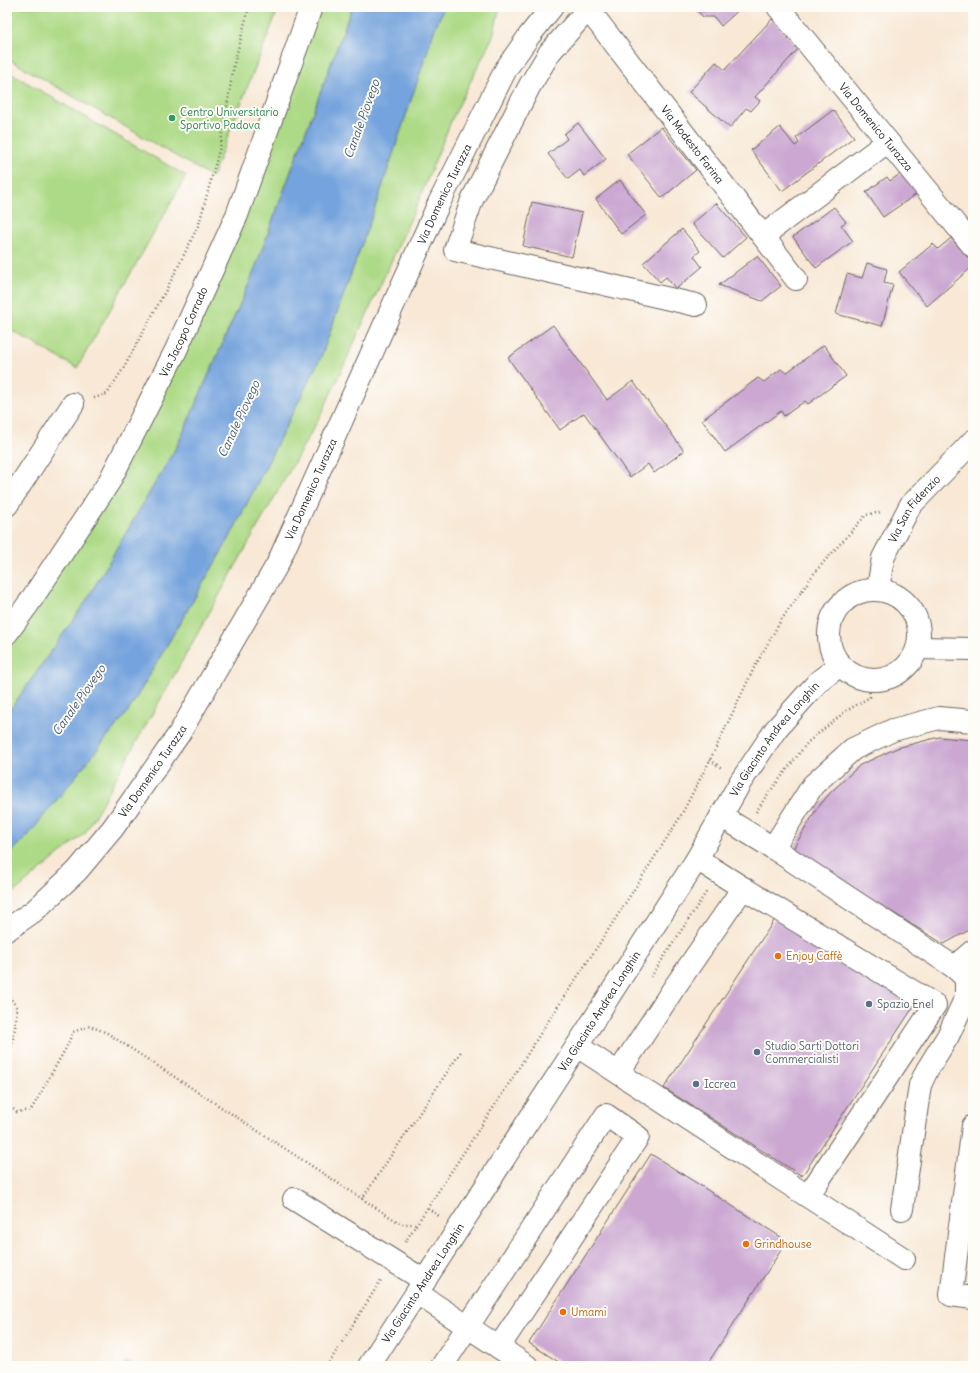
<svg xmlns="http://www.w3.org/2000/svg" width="980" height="1373" font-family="Delius,sans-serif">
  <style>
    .green { fill: #adda86; stroke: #647b51 }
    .water { fill: #74a3dd; stroke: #48607c }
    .building { fill: #cba7d2 }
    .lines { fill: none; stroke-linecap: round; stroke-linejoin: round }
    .minor-casing { stroke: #69635d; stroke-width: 24 }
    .major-casing { stroke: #69635d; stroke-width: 24 }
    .path { stroke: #69635d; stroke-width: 2.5; stroke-dasharray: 1 3; stroke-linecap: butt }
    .minor { stroke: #fff; stroke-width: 22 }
    .major { stroke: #fff; stroke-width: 22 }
    .leisure-dot { fill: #2e9e5b; stroke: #fdfcf7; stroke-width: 1.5 }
    .food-dot { fill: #e8710a; stroke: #fdfcf7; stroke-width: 1.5 }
    .service-dot { fill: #5c6f8a; stroke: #fdfcf7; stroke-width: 1.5 }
    .labels { text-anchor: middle; stroke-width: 4; stroke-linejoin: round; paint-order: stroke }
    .leisure-label { font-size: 11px; fill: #27864d; stroke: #fdfcf7; text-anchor: start }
    .street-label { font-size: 11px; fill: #1c1c1c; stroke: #fdfcf7 }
    .food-label { font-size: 11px; fill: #c56008; stroke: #fdfcf7; text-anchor: start }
    .service-label { font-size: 11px; fill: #4e5e75; stroke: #fdfcf7; text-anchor: start }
    .water-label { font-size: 12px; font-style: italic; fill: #445973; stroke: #fdfcf7 }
  </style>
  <rect width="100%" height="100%" fill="#fdfcf7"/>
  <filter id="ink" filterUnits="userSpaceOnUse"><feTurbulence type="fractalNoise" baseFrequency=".025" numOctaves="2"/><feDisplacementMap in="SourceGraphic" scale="8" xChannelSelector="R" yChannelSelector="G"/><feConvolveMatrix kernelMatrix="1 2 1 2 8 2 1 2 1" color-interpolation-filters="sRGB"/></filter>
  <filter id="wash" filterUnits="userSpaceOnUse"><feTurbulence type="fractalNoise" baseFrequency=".012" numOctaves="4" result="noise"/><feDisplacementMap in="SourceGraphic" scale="16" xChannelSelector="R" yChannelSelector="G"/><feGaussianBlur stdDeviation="0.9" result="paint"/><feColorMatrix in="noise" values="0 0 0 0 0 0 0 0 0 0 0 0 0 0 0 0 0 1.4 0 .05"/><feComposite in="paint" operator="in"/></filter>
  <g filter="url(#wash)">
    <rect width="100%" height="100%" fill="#f8e8d5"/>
    <path class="green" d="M7,7h272l-67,170 -205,-119z
      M316,7h36l-101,272 -73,165 -92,157 -79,113v-68l29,-40 79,-120z
      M444,7h56l-7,29 -41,83 -36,88 -94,206 -237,420 -78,65v-42l19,-18 103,-128 100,-171 92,-182 56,-155 57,-171z
      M7,71l179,105 -109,192 -70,-40z"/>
    <path class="water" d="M352,7h92l-10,24 -57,171 -56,155 -92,182 -100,171 -103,128 -19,18v-142l79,-113 92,-157 73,-165z"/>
    <g id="blocks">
      <path class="building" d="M694,7h48l-21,19 -7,-9h-11z
        M772,19l27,29 -44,49 5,4 -9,10 -5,-3 -16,20 -41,-36 27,-30 9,8 3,-4z
        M833,110l21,27 -72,54 -31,-41 29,-23 15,19 4,-3 -3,-5z
        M578,123l28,36 -22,17 -4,-6 -12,9 -20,-25 19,-15 -3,-5z
        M661,127l35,43 -34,28 -35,-44z
        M903,172l15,21 -35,24 -17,-25 21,-15 3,4z
        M620,180l26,35 -25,19 -25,-35z
        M532,202l50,11 -10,44 -49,-11z
        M716,203l30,34 -23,21 -31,-34z
        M834,207l12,15 -5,3 12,16 -37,27 -23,-31z
        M682,229l18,22 -6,5 8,11 -26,22 -10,-12 -6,5 -17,-19z
        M951,238l22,26v2l-46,40 -28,-34 34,-28 5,5z
        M757,256l24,30 -19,15 -43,-16z
        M867,263l20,6 -3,14 9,2 -11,41 -46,-12 11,-40 15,4z
        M553,325l54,75 26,-19 51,70 -30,22 -6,-9 -18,13 -46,-64 -24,17 -52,-72z
        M824,345l22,31 -38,28 -3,-3 -21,15 -3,-5 -56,41 -23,-32 56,-42 6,4 17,-13 5,4z
        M939,737l34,3v188l-29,16 -152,-93 24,-41 14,-17 30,-28 37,-17z
        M779,913l137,90 -114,173 -138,-88z
        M651,1154l136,87 -81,125h-141l-36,-23z
        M126,1361l8,2 -2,3h-11z"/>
    </g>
  </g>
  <g filter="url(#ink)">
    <use href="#blocks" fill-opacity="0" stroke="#69635d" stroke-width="1"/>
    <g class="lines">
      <g class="minor-casing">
        <g id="minor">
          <path d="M590,7l-40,45 -21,35 -57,113 -17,50 241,55"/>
          <path id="s1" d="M778,7l195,239"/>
          <path id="s2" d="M588,9l208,270"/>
          <path d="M763,236l124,-94"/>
          <path d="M7,505l66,-101"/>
          <path id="s3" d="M878,589l5,-31 27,-52 63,-65"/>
          <circle cx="874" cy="635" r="45"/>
          <path d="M918,648l55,1"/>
          <path d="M721,816l52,32 181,119 19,-16"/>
          <path d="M773,848l40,-63 40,-36 40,-19 46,-12 34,3"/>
          <path d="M697,859l46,29"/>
          <path d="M577,1046l327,213"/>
          <path d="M619,1072l55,-84 69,-100 192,117 -127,191"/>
          <path d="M973,1126l-22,169 22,3"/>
          <path d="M294,1199l131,82"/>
          <path d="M902,1209l18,-124 7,-15 21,-34 18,-39v-19l-12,-11"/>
          <path d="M417,1293l110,73"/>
          <path id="s4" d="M369,1366l208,-320 120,-187 44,-78 35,-52 42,-47 22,-17"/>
          <path d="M442,1366l164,-251 32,22 -139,210"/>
        </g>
      </g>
      <g class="major-casing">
        <g id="major">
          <path id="s5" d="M7,633l22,-30 80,-121 67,-132 61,-135 74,-208"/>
          <path id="s6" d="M7,930l27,-19 43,-40 36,-43 66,-94 98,-169 162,-362 67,-134 23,-33 23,-29"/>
        </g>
      </g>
      <path class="path" d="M94,398l13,-4 16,-25 50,-92 26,-53 22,-81 13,-79 15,-57
        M710,760l13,9
        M756,812l9,-14 43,-56 38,-31 24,-14 -2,-17
        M651,977l56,-86
        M7,993l10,15 -2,20 -8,42
        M7,1104l10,8 14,-2 35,-62 7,-16 17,-6 17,7 294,191h16
        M362,1199l100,-149
        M428,1208l11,8
        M405,1242l105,-160 35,-56 60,-91 74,-116 31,-59 44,-92 26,-46 35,-50 51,-57 15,-3
        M327,1366l54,-86"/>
      <use href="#minor" class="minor"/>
      <use href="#major" class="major"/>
    </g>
  </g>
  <circle class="leisure-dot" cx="172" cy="118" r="4"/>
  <g class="food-dot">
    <circle cx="778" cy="956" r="4"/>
    <circle cx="746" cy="1244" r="4"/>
    <circle cx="563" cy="1312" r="4"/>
  </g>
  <g class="service-dot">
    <circle cx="869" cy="1004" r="4"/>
    <circle cx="757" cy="1052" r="4"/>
    <circle cx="696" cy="1084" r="4"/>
  </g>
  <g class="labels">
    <g class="leisure-label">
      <text x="180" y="116">Centro Universitario<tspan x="180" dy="13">Sportivo Padova</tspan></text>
    </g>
    <g class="street-label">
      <text dy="4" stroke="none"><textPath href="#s1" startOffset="155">Via Domenico Turazza</textPath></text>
      <text dy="4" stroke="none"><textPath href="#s2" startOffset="171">Via Modesto Farina</textPath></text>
      <text dy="4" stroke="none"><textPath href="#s6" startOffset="865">Via Domenico Turazza</textPath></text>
      <text dy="4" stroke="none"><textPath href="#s5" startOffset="350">Via Jacopo Corrado</textPath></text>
      <text dy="4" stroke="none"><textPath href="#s6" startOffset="541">Via Domenico Turazza</textPath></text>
      <text dy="4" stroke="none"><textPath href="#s3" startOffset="90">Via San Fidenzio</textPath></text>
      <text dy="4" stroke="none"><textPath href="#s4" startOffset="747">Via Giacinto Andrea Longhin</textPath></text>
      <text dy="4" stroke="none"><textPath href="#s6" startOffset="217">Via Domenico Turazza</textPath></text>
      <text dy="4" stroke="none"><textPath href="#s4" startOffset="423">Via Giacinto Andrea Longhin</textPath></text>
      <text dy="4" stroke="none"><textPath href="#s4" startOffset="99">Via Giacinto Andrea Longhin</textPath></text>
    </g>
    <g class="food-label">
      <text x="786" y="960">Enjoy Caffè</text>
      <text x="754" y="1248">Grindhouse</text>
      <text x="571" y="1316">Umami</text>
    </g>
    <g class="service-label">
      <text x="877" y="1008">Spazio Enel</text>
      <text x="765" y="1050">Studio Sarti Dottori<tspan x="765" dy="13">Commercialisti</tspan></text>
      <text x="704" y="1088">Iccrea</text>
    </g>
    <g class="water-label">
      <text transform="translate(362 119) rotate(-70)" y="4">Canale Piovego</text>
      <text transform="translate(239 419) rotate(-65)" y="4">Canale Piovego</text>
      <text transform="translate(79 700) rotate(-55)" y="4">Canale Piovego</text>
    </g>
  </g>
  <rect width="980" height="1373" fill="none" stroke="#fdfcf7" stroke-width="24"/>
</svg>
